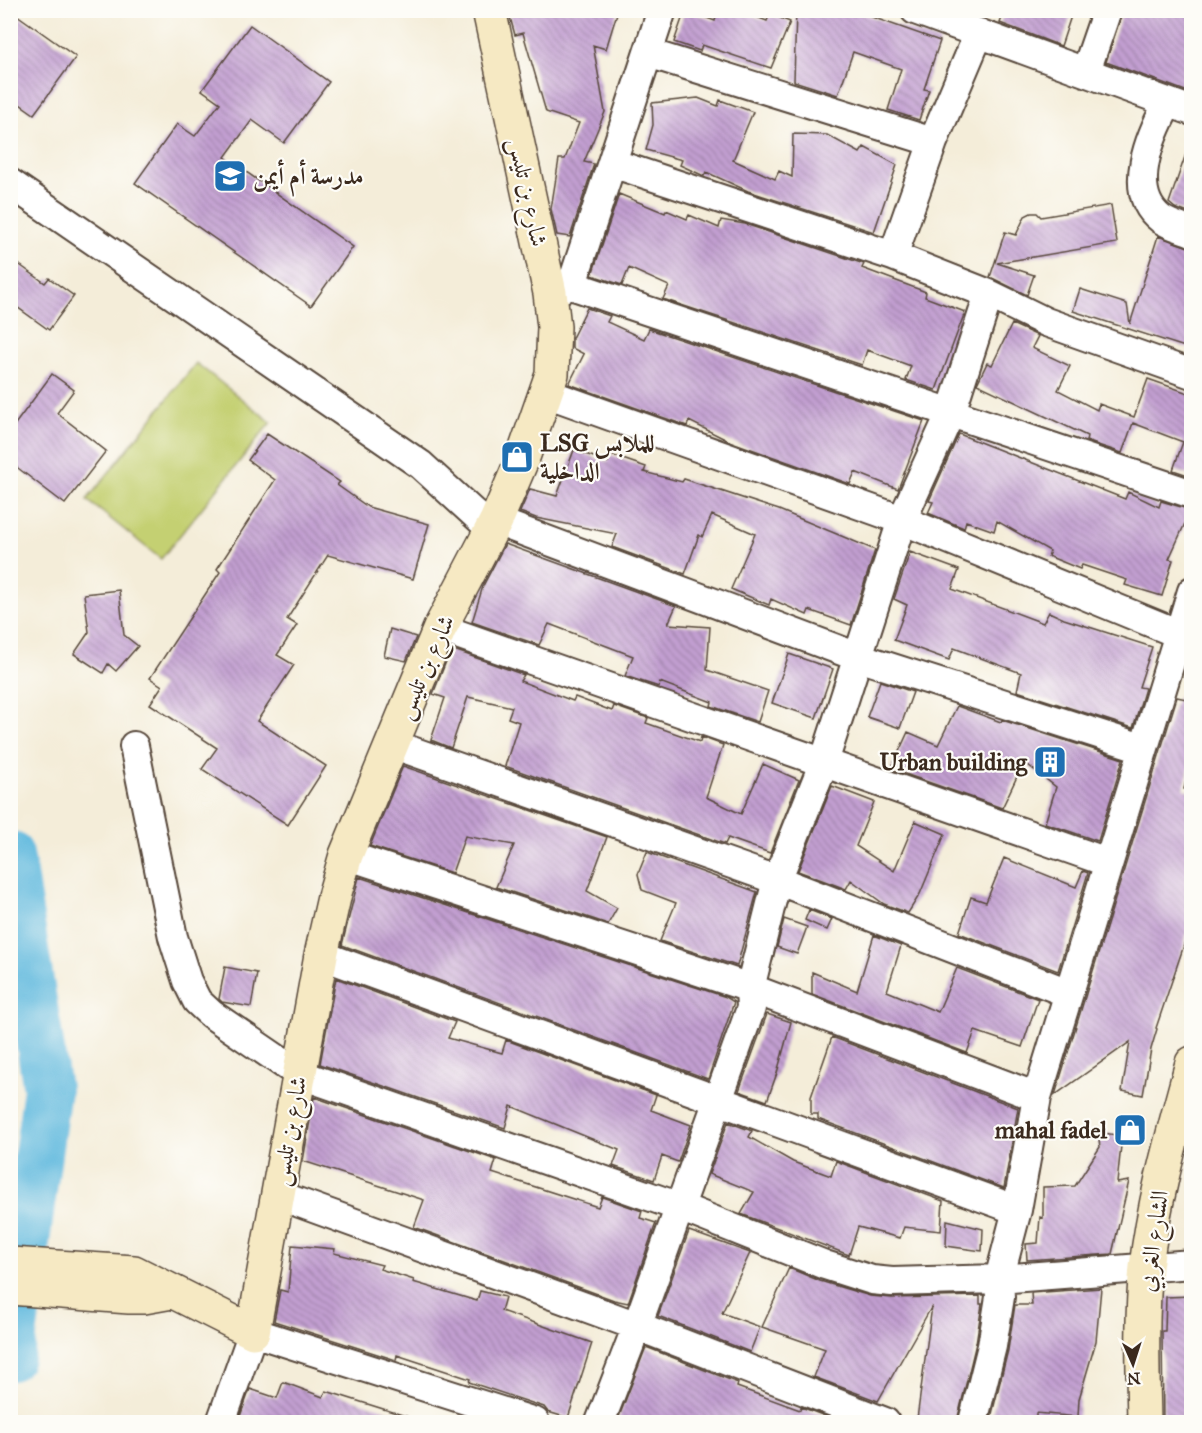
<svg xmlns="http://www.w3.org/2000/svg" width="1202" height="1433" font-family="'IM FELL Great Primer',Amiri,serif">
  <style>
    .garden { fill: #c4d072; stroke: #807d48; stroke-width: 1.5 }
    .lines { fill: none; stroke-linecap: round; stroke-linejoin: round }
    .river { stroke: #61b9de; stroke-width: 48 }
    .building { fill: url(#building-back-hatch) }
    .street-casing { stroke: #57473a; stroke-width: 32 }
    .secondary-casing { stroke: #57473a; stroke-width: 36 }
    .street { stroke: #fff; stroke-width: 28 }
    .secondary { stroke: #f6e9c3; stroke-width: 33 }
    .labels { text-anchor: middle; stroke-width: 4.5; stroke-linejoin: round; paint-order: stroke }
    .poi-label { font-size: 24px; font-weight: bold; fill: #3b2a1e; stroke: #fdfcf7; text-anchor: start }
    .street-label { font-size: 24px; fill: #3b2a1e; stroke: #fdfcf7 }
  </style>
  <defs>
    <pattern id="building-back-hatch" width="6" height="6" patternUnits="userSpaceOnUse" patternTransform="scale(1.5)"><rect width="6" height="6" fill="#c29fd1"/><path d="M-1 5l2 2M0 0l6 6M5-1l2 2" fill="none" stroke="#9f82a9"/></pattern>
  </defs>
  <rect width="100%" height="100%" fill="#fdfcf7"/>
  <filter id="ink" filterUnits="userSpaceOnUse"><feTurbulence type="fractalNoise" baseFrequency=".0167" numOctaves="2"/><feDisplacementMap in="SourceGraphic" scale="12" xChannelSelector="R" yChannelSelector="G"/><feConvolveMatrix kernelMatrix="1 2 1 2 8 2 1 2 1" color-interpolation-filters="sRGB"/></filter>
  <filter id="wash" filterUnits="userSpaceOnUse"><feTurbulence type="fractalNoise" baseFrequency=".008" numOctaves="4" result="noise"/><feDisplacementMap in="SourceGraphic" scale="24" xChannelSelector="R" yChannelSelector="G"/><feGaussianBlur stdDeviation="1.35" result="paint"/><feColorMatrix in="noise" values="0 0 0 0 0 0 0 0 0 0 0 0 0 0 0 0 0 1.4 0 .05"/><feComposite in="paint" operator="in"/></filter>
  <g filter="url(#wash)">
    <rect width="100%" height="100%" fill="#f4edd9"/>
    <path class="garden" d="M196,363l75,59 -110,137 -74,-59z"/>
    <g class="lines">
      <path class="river" d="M10,855l37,234 -37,268"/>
    </g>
    <g id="blocks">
      <path class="building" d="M10,10l66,47 -42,57 -24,-17z
        M508,10h110l-12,39 -13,-4 12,67 -21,50 10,2 -24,73 -13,-2 -6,-26 8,-50h6l14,-36 -33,-11 -23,-79 -8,2z
        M685,10l30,11 3,-11h20l29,11 3,-7 20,8 -19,46 -69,-23 -2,6 -26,-9z
        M796,10h56l88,31 -16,48 5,1 -10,30 -31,-10 13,-41 -48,-17 -15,43 -44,-14z
        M1005,10h68l-12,36 -61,-23z
        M1123,10h68v83l-85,-31z
        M250,25l79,57 -45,61 -32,-23 -27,37 128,90 -42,59 -176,-123 42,-59 18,12 25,-33 -18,-13z
        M698,98l20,8 2,-6 33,12 -20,48 42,19 4,-8 13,6 1,-43 34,1 33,18 4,-6 33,18 -23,67 -126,-41 -42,-19 -2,4 -24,-11 2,-5 -36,-10 7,-25 -1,-22z
        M1188,148h3v66l-16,-6 -6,-5z
        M619,194l46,19 1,-3 21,9 2,-4 30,13 2,-8 24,4 119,40 -2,4 64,24 -1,5 40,15 -29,78 -30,-10 5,-14 -44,-16 -5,15 -199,-66 6,-13 -40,-18 -7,17 -30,-10z
        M1111,205l6,38 -120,20 37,12 -7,20 -37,-18 15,-45 11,3 9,-19 6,-3h6l4,4z
        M1158,236l33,12v101l-118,-38 7,-22 47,15 3,20z
        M10,258l35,25 4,-5 25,18 -25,34 -39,-28z
        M587,308l23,8 -3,6 37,17 5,-10 275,92 -26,68 -43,-17 -5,12 -121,-43 -40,-20 -2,5 -118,-42 15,-30 -12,-6v-10z
        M1012,324l26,12 -6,12 38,18 -12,24 39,20 2,-6 35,13 14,-38 43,15v82l-18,-6 10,-28 -50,-19 -11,30 -36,-12 1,-5 -110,-52 10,-21 5,2z
        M52,374l22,16 -17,23 49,38 -41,53 -55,-42v-31z
        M267,434l73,48 -3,3 31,22 61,17 -16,55 -85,-24 -41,64 10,6 -20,30 17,10 -37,56 69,45 -38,59 -86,-56 15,-21 -67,-44 12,-18 -12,-8 70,-106 -3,-3 58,-89 -27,-20z
        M959,434l166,65 3,-7 31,15 2,-6 30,9 -22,49 4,1 -11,36 -37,-11 2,-5 -45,-15 -2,4 -32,-13 2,-5 -53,-30 -3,10 -28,-10 -2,7 -36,-15 5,-11 -4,-1z
        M574,450l34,12 3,-7 35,12 -2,5 38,10 2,-3 95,31 96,40 -24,75 -42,-15 -2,5 -36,-16 -2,6 -38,-16 24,-55 -43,-19 -10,22 -3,-2 -14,39 -73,-27 5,-13 -81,-16 -16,-6 10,-23 27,7z
        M505,544l171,62 -8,18 42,3 -3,43 61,21 -10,31 -47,-16 1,-4 -52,-20 -1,5 -34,-11 8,-20 -84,-32 -10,21 -67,-23 11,-36z
        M910,552l49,18 -7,19 91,34 6,-11 15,7 88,28 -13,40 6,1 -12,40 -116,-37 4,-18 -67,-25 -5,12 -55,-20 13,-35 -13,-6z
        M119,590l5,45 14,11 -22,25 -8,-7 -5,9 -29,-19 15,-22 -5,-38z
        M390,629l26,8 -10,24 -22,-5z
        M451,649l73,26 -4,6 53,20 2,-4 37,14 2,-5 34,12 -2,5 54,19 1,-5 22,8 -17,52 35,17 22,-50 36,16 -29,73 -42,-15 -3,6 -220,-78 14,-44 -11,-4 4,-11 -44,-10 -17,51 -20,-8 14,-42 -12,-4z
        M789,654l44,15 -17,49 -44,-15z
        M880,681l33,11 -13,36 -33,-11z
        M1177,697l14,3v61l-7,28 7,2v125l-7,29 -28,83 1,1 -6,20 -8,46 -21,-4 8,-49 -75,53z
        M957,706l44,16 1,-2 121,39 -25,82 -53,-18 11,-36 -32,-25 -22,46 -111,-39 17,-37 30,13z
        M403,766l204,71 -20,54 30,17 -9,16 -112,-37 18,-42 -49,-9 -13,37 -82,-27z
        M832,786l42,16 -18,44 38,25 21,-50 30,13 -25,60 -12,19 -24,-9 -33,-24 -5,9 -48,-18z
        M647,852l110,40 -20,74 -77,-25 16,-38 -34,-13 -4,-16z
        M1004,858l72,29 7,-16 5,2 -30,98 -99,-38 12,-36 15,5z
        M359,877l367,120 8,5 -26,77 -366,-134z
        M809,910l23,9 -5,11 -22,-10z
        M784,919l23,8 -10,27 -20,-7z
        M874,935l27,11 -14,45 51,21 19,-44 81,31 -16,48 -47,-16 -8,22 -155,-59v-22l45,19z
        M225,967l32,6 -6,34 -29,-5 -3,-3z
        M336,978l119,44 -7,16 54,15 4,-13 150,55 -5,15 40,15 -13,37 -16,-6 -8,24 -41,-14 6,-16 -108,-44 -6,22 -185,-64z
        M767,1014l24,8 -14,51 -10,28 -28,-10z
        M832,1037l186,71 -14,80 -186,-69v-5h-7v-17z
        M314,1097l182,63 -4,13 106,34 4,-10 40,14 -2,7 16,5 -28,80 -14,-3 -200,-73 10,-27 -121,-39z
        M728,1122l24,9 -3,6 44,25 38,14 5,-15 107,40 -2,30 -37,-4 -4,11 -42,-11 -9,28 -108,-41 13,-22 -45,-18z
        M1098,1132l24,4 -5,47 12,-2 -17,73 -85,6 -1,-16 12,-1 2,-26 3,1v-31l32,-1 25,-39z
        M947,1220l36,9 -1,22 -36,-5z
        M689,1231l61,22 -28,60 38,14 -10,25 -92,-36z
        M292,1245l43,4 -1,4 48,12 -2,4 34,11 -1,2 64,19 3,-10 25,6 -4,14 91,32 -24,75 -20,-6 -4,-5 -75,-25 1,-3 -73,-24 -1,5 -122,-39 6,-31 8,2z
        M789,1268l31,13 50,15 22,2 88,-2v8h2l-6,39 -19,78 -40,-2 15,-113 -54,95 -64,-24 11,-28 -63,-22z
        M1101,1288l-5,53 -17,58 -1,18 -42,-4v9h-46l18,-72 7,-45h17l-1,-12z
        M1191,1296v126h-28l-1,-91h3l1,-34z
        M646,1347l92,36 -1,4 63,23 1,-3 40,15h-224z
        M283,1382l40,15 3,-6 86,27 -1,4h-173l12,-33 27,9z"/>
    </g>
  </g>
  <g filter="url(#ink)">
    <use href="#blocks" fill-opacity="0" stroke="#57473a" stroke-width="1.5"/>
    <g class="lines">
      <g class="street-casing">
        <path id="street" d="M915,10l277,101
          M648,53l285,89
          M1086,71l21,-61
          M1168,103c-17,31 -43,89 -7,116 9,6 21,9 31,13
          M612,163l281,93 96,38 57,28 146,52
          M10,183l411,282 71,65
          M893,256l40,-114 46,-109
          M571,285l621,209
          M555,291l16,-6 3,-7 88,-268
          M546,393l356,127 277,114 13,3
          M496,521l362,136 284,91
          M440,628l667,234
          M392,744l385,136 291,113
          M134,746l39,191 14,44 10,20 14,13 88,60 381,133 145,58 47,15 20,2 107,-3 193,-15
          M346,855l404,133 287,109
          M321,955l696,255
          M278,1195l359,131 248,96
          M221,1422l32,-90 282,90
          M600,1422l37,-96 114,-318 -1,-20 27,-108 47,-118 78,-242 49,-108 38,-118
          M973,1422l19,-76 8,-49 -1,-18 18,-69 20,-113 155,-506"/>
      </g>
      <g class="secondary-casing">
        <path id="secondary" d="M10,1264l124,8 119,60 68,-377 14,-62 11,-38 94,-227 56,-107 26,-61 30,-86 2,-47 -4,-34 -61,-283
          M10,1288l119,9h15l28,-5
          M1144,1422c-1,-51 -3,-103 2,-155 8,-69 28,-137 46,-204"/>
      </g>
      <use href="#street" class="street"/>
      <use href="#secondary" class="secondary"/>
    </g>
  </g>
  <defs>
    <g id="school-square" transform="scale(1.725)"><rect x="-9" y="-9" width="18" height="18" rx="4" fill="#1f6fb2" stroke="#fdfcf7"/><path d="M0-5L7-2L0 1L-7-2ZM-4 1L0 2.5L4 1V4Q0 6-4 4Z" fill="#fff"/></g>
    <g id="shop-square" transform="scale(1.725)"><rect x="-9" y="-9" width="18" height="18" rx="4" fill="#1f6fb2" stroke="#fdfcf7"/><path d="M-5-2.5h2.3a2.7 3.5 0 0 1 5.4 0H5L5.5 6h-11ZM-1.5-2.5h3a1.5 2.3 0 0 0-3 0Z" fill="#fff"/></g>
    <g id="building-square" transform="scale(1.725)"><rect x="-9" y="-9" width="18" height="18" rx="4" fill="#1f6fb2" stroke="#fdfcf7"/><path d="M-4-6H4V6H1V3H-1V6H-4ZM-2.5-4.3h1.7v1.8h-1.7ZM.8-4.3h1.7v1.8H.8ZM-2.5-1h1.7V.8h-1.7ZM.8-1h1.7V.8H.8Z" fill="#fff"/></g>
  </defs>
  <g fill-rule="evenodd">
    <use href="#school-square" x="230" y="176"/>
    <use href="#shop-square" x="517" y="457"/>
    <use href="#building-square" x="1050" y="762"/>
    <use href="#shop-square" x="1130" y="1130"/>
  </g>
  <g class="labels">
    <g class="poi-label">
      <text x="253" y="184">مدرسة أم أيمن</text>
      <text x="540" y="451">LSG للملابس<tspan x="540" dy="28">الداخلية</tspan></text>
      <text x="1027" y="770" text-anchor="end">Urban building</text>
      <text x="1107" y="1138" text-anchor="end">mahal fadel</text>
    </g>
    <g class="street-label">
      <text transform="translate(528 192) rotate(78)" y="8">شارع بن تليس</text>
      <text transform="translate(425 667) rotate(-66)" y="8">شارع بن تليس</text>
      <text transform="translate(289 1131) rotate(-80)" y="8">شارع بن تليس</text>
      <text transform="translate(1153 1241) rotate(-82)" y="8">الشارع الغربي</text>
    </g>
  </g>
  <rect width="1202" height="1433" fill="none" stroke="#fdfcf7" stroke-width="36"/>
  <g transform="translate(1133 1364) rotate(177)" stroke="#fdfcf7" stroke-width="4.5" paint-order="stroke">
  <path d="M0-4.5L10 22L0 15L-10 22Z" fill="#3b2a1e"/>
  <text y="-9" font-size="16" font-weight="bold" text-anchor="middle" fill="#3b2a1e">N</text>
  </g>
</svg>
